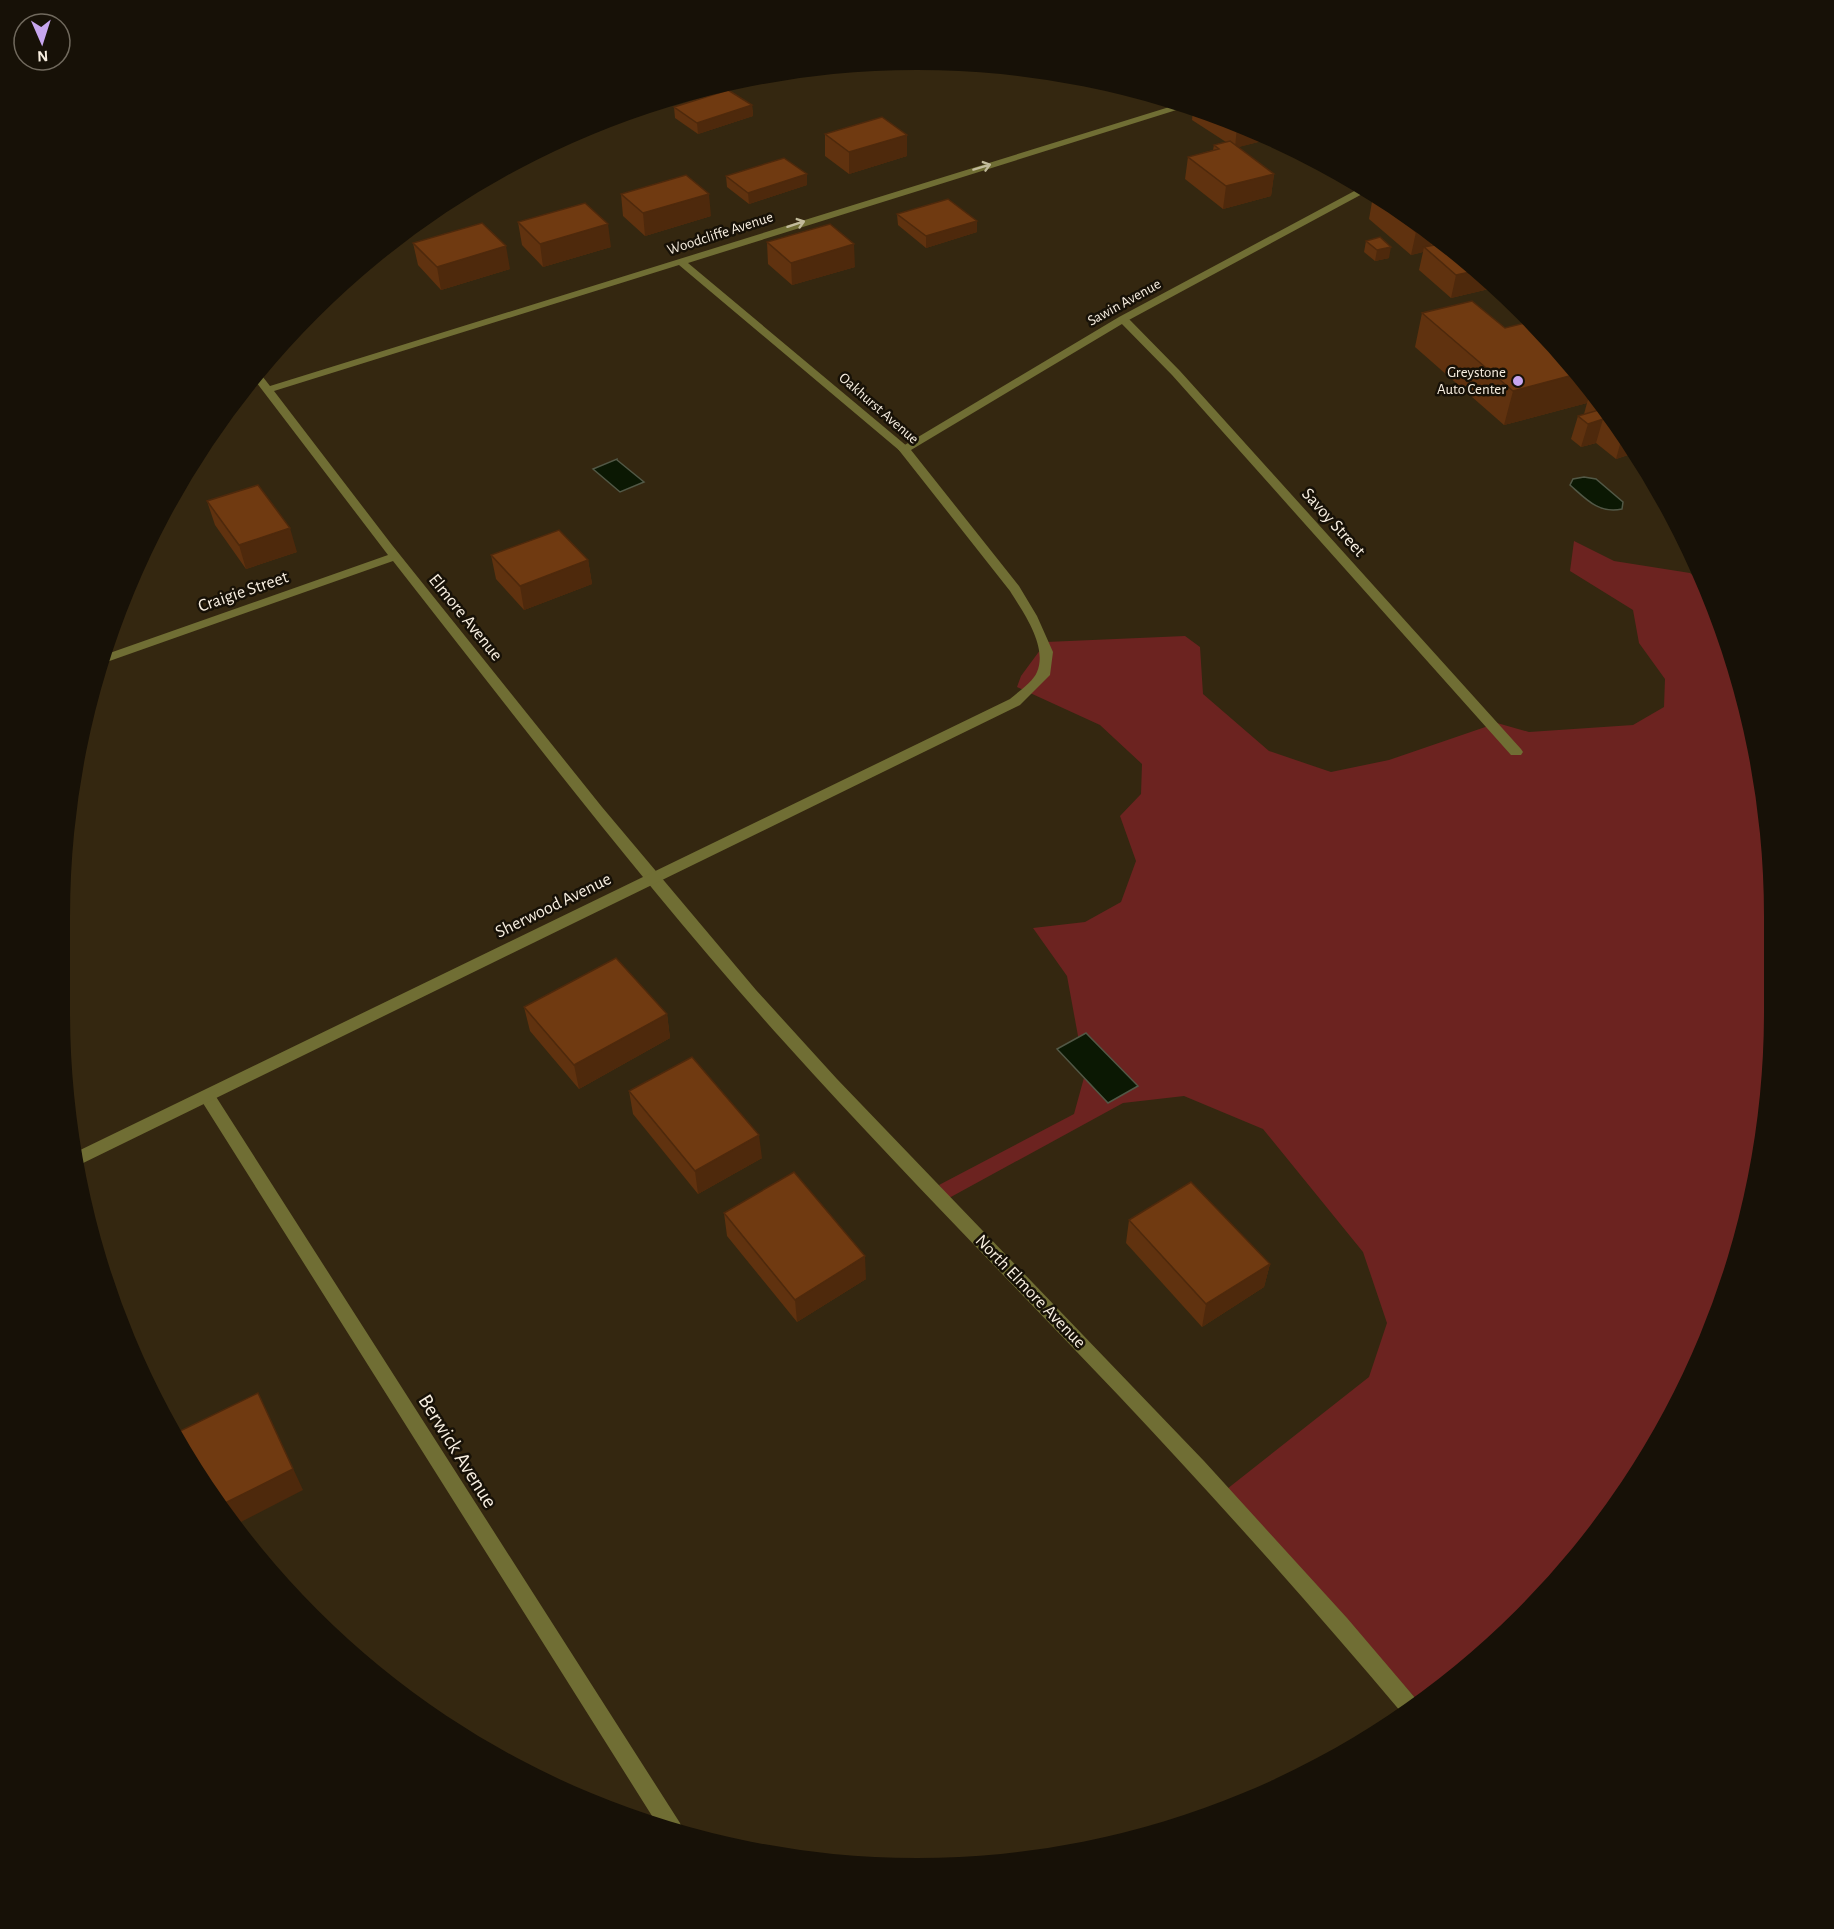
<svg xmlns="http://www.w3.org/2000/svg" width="1834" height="1929" font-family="'Alegreya Sans',sans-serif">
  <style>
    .green { fill: #6c2320 }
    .water { fill: #0b1803; stroke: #525846; stroke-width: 1.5 }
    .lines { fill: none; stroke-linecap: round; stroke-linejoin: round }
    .minor { fill: #706e34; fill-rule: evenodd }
    .tertiary { fill: #706e34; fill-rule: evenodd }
    .wall { fill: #60320f }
    .shaded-wall { fill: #4e290c }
    .building { fill: #703a11; stroke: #4e290c; stroke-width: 1.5 }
    .oneway { stroke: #c2bb9c }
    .poi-dot { fill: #c7a6ef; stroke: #171107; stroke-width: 2 }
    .labels { text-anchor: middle; stroke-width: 5; stroke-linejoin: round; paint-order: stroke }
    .far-street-label { font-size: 15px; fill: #f8efe1; stroke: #171107 }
    .far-poi-label { font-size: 15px; fill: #f8efe1; stroke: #171107; text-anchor: end }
    .street-label { font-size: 18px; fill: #f8efe1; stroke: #171107 }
    .near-street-label { font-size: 21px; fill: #f8efe1; stroke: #171107 }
  </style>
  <rect width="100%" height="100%" fill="#342710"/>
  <path class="green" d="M1574,541l40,20 76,12 12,10 27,59 38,163 7,207 -17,168 -48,160 -80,148 -106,130 -106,82 -190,-211 142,-112 18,-54 -24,-71 -100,-123 -79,-33 -61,7 -174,95 -10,-13 135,-71 11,-40 -18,-98 -34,-48 52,-6 36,-20 15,-41 -16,-45 21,-22 1,-30 -42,-39 -83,-38 4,-11 25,-34 139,-6 15,11 3,47 66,57 62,21 58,-12 108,-37 32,9 104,-7 31,-18 1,-28 -26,-36 -6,-33 -63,-39z"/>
  <path class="water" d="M617,459v1l27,22 -24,10 -27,-23z
    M1584,477l12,2 27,23 -1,7c-23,5 -35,-9 -52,-24l3,-6z
    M1086,1033l52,53 -30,17 -51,-54z"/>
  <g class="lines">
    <path class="minor" d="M1179,104l7,3 -498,156 220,184v4h-8l-221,-186 -405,126 118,154 210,262 154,183 81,89 367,382 143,157 69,81 -15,13c-91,-108 -185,-213 -282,-316 -111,-117 -225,-232 -333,-352 -139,-154 -265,-320 -393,-483l-292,103 3,-9 284,-100 -135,-177 6,-6 11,14z
      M1123,316l4,1 53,54 341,378 2,3 -2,3h-10l-339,-380 -53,-54 -1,-2z
      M207,1090l6,2 467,731 3,9 -24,-5 -458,-727 -2,-4 2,-4z"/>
    <path class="tertiary" d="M1360,188l6,4 -239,129 -216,129 108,136 18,30 16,36 -3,23 -30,30 -945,462 -1,-14 936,-454c8,-7 23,-17 27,-27 11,-26 -14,-60 -27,-81l-112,-142 221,-132z"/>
  </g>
  <path class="wall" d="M752,105l1,11 -55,18 -23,-16 -1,-11z
    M1193,110l77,29 -32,8 36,27 -3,22 -48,13 -38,-30 3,-22 25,-7 1,-5 12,-3 -34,-22z
    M825,134l82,22 -58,18 -24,-18z
    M726,176l81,9 -58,19 -22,-17z
    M621,194l90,22 -66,20 -22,-20z
    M1373,196l66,41 54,51 -42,10 -32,-28 4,-18 -12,3 -42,-36z
    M897,214l80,7v11l-51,16 -28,-23z
    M518,222l93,25 -68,20 -21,-22z
    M1366,241l23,17 -14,3 -11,-9z
    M767,242l88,25 -63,18 -24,-21z
    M413,243l97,26 -69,21 -23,-25z
    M1422,313l83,15 57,24 72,101 -18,6 -20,-16 -15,4 -10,-8 7,-23 6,-2 3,-11 -83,22 -89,-78z
    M1637,457l14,21 -16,-13z
    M207,501l90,51 -51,17 -31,-44z
    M491,555l97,5 4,24 -68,26 -28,-31z
    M524,1007l143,7 3,24 -91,51 -49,-58z
    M629,1091l133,67 -64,36 -65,-80z
    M724,1213l142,66 -69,43 -70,-86z
    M1129,1220l141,44 -6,23 -62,40 -76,-84z"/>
  <path class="shaded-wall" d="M752,105l1,11 -55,18 -1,-11z
    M1237,126l33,13 -35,9z
    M907,135v21l-58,18v-22z
    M807,174v11l-58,19 -1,-11z
    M1274,174l-3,22 -48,13 3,-23z
    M709,194l2,22 -66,20 -2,-23z
    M977,221v11l-51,16v-12z
    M608,224l3,23 -68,20 -3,-23z
    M1427,230l6,4 -3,17 -6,-4 -1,5 -12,3 5,-23z
    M1438,237l15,13 -19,5z
    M854,244l1,23 -63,18 -1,-22z
    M506,246l4,23 -69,21 -4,-23z
    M1391,247l-2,11 -14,3 2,-11z
    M1475,271l18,17 -42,10 5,-23z
    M1577,374l19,27 -7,-4 -2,6 -83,22 9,-34z
    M1603,419l-7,24 -15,4 7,-23z
    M1622,437l12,16 -18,6z
    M290,528l7,24 -51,17 -7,-24z
    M588,560l4,24 -68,26 -4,-24z
    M667,1014l3,24 -91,51 -5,-24z
    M759,1135l3,23 -64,36 -3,-23z
    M865,1256l1,23 -69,43 -2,-22z
    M1270,1264l-6,23 -62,40 4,-23z
    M258,1393l45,97 -70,36 -12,-21z"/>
  <path class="building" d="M728,90l24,15 -55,18 -23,-16z
    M882,117l25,18 -58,17 -24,-18z
    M1230,141l44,33 -48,12 -38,-29 31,-8 -5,-4z
    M784,158l23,16 -59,19 -22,-17z
    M686,175l23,19 -66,19 -22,-19z
    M1373,196l54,34 -11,2z
    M948,199l29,22 -51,15 -29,-22z
    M585,203l23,21 -68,20 -22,-22z
    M482,223l24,23 -69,21 -24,-24z
    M830,224l24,20 -63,19 -24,-21z
    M1380,237l11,10 -14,3 -11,-9z
    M1445,243l30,28 -19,4 -32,-28z
    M1472,301l33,27 24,-6 33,30 15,22 -64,17 -91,-78z
    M1593,395l6,10 -10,-8z
    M1602,409l16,22 -15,-12 -15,5 -10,-8z
    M258,485l32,43 -51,17 -32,-44z
    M559,530l29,30 -68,26 -29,-31z
    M616,958l51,56 -93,51 -50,-58z
    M692,1057l67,78 -64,36 -66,-80z
    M794,1172l71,84 -70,44 -71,-87z
    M1191,1182l79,82 -64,40 -77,-84z
    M258,1393l35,76 -72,36 -43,-73z
    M436,1710l5,10 -10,-7z"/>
  <defs><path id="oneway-shaft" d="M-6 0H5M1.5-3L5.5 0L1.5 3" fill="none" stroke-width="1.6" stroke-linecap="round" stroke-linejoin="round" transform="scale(1.5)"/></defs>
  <g class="oneway">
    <use href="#oneway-shaft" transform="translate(982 167) rotate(-17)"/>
    <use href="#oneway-shaft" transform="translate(796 224) rotate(-18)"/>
  </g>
  <circle class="poi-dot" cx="1518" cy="381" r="6"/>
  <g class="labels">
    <g class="far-street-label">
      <text transform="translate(720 233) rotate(-18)" y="5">Woodcliffe Avenue</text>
      <text transform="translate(1124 302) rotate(-29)" y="5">Sawin Avenue</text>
      <text transform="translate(879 408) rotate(41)" y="5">Oakhurst Avenue</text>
    </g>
    <g class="far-poi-label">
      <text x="1506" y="377">Greystone<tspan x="1506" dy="17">Auto Center</tspan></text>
    </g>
    <g class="street-label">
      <text transform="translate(1334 522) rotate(48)" y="6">Savoy Street</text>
      <text transform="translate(243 591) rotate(-19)" y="6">Craigie Street</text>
      <text transform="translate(466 617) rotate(51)" y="6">Elmore Avenue</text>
      <text transform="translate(553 905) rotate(-26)" y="6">Sherwood Avenue</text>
      <text transform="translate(1031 1291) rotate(46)" y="6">North Elmore Avenue</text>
    </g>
    <g class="near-street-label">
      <text transform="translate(458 1451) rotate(58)" y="7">Berwick Avenue</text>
    </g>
  </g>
  <path d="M0 0H1834V1929H0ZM916 70H918A846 846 0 0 1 1764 916V1012A846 846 0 0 1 918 1858H916A846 846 0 0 1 70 1012V916A846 846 0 0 1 916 70Z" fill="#171107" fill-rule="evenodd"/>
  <g transform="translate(42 42) rotate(177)"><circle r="28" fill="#171107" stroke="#716a5e" stroke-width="1.5"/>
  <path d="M0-4.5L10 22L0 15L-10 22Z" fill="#c7a6ef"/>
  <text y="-9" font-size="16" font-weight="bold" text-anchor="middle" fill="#f8efe1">N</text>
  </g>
</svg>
